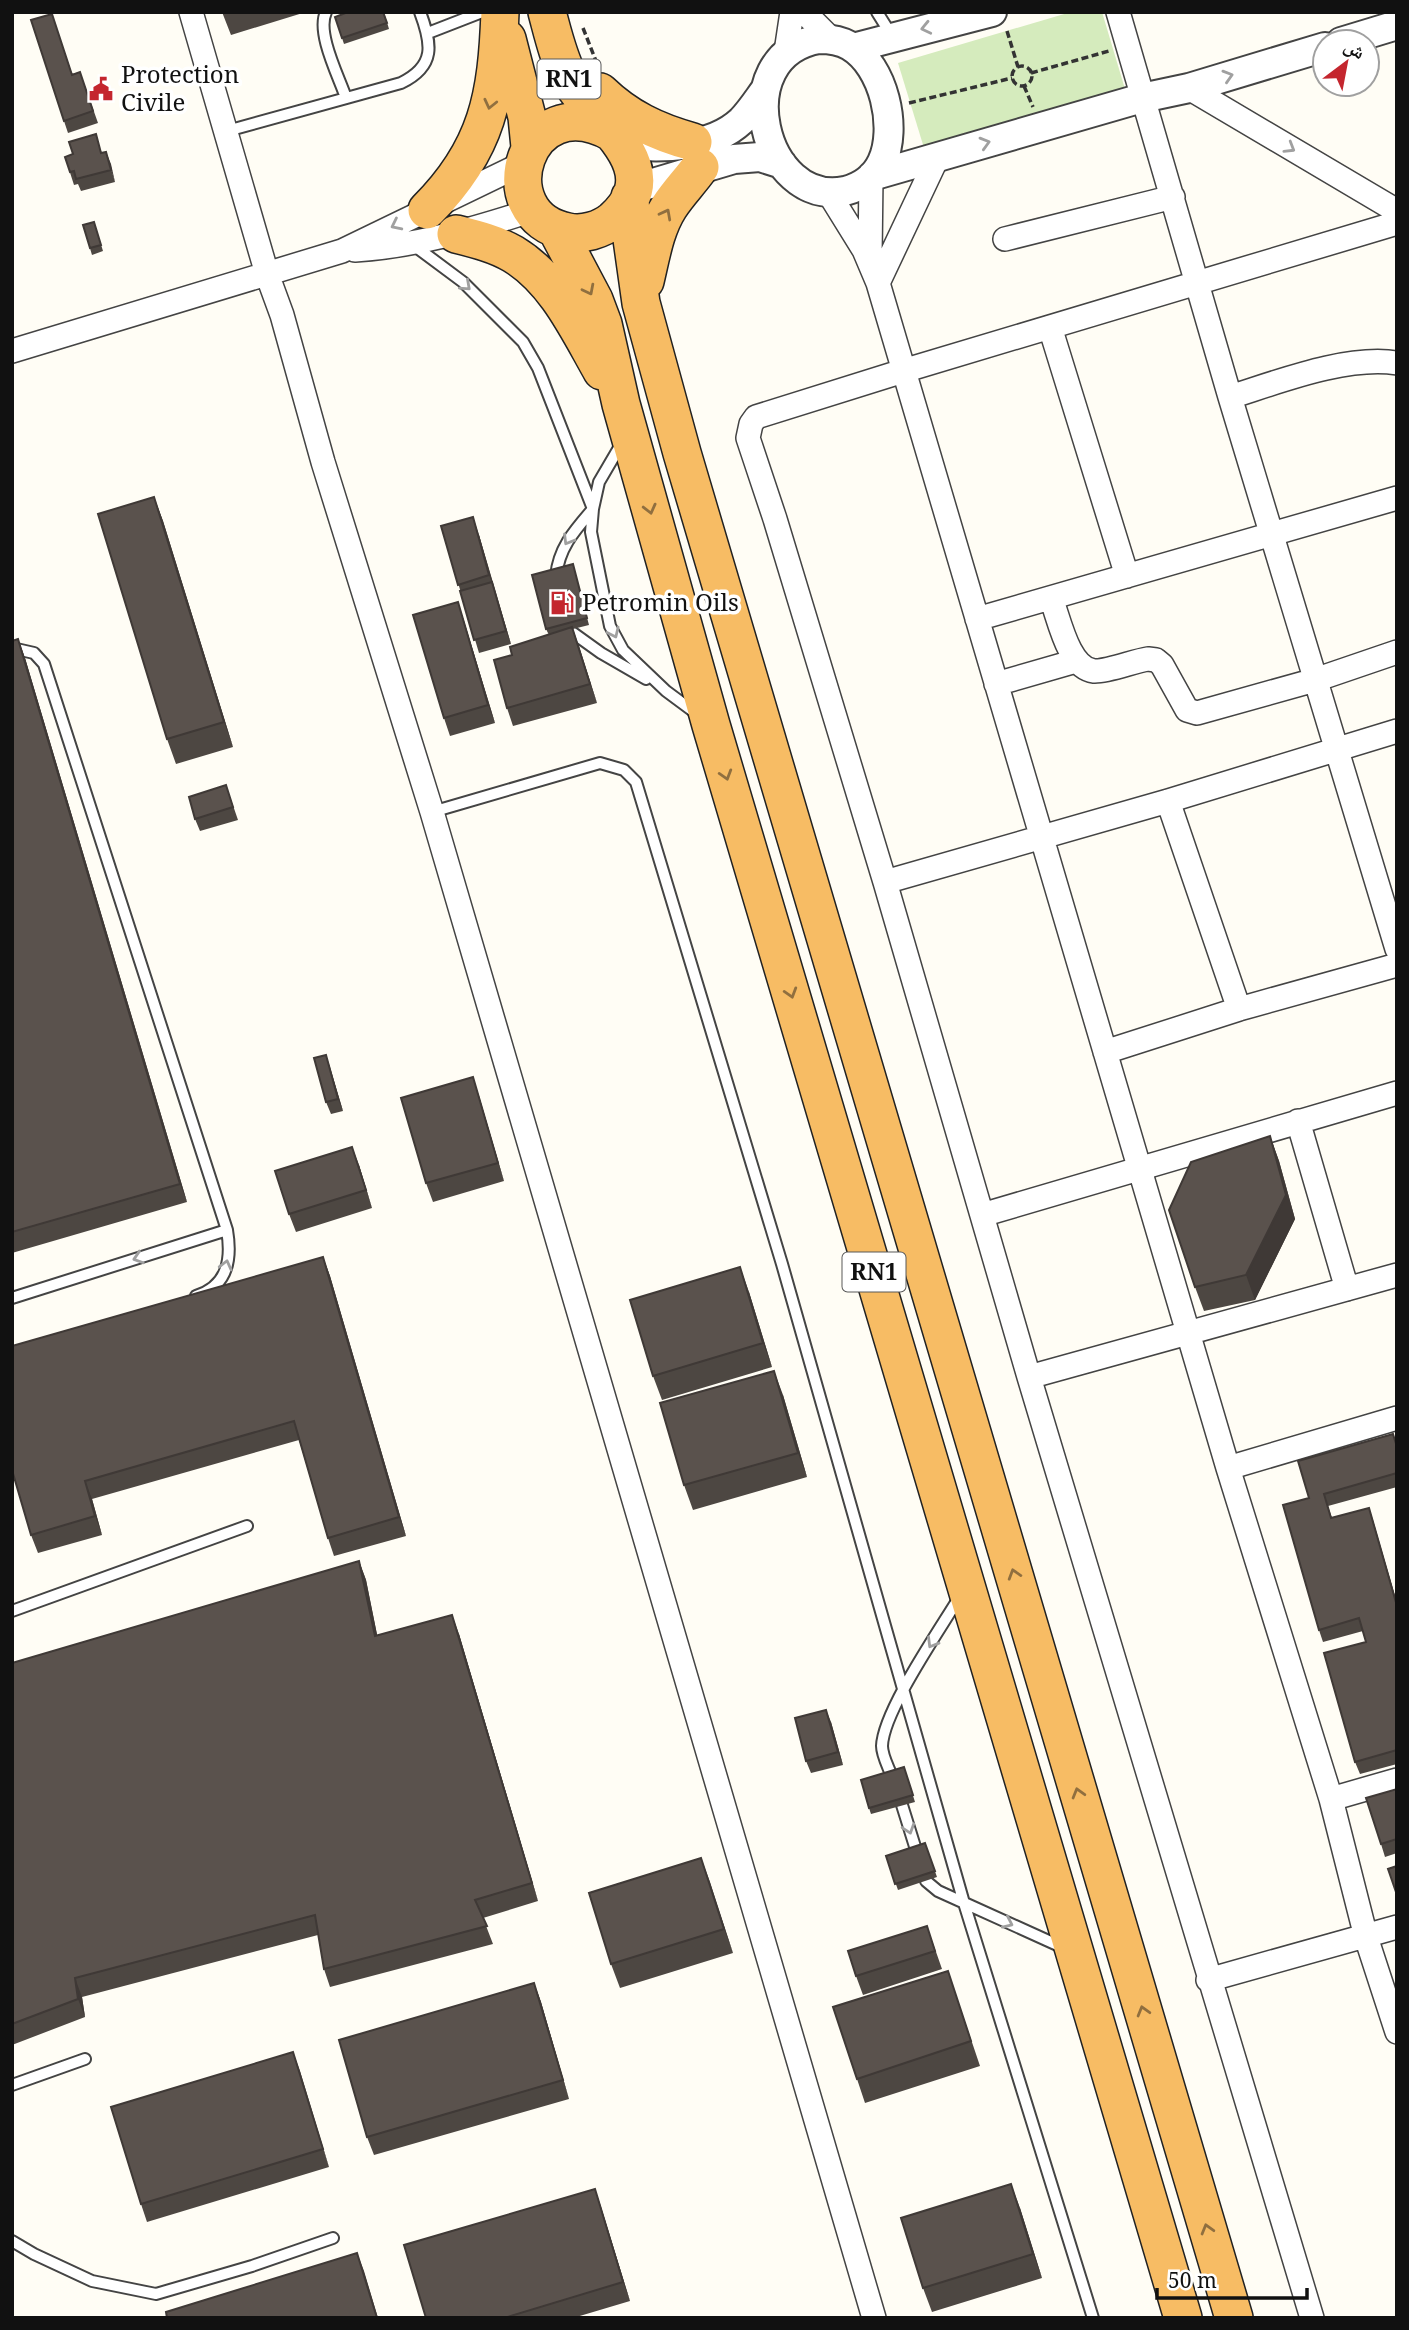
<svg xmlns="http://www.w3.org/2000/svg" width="1409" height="2330" font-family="'Noto Serif','Noto Naskh Arabic',serif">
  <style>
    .green { fill: #d5ebbd }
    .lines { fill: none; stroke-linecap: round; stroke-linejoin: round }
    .service-casing { stroke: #444; stroke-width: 14 }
    .minor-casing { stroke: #444; stroke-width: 26 }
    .tertiary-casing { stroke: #444; stroke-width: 32 }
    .trunk-casing { stroke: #222; stroke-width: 40 }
    .path { stroke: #333; stroke-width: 3.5; stroke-dasharray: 7 3.5; stroke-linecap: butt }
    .service { stroke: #fff; stroke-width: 10 }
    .minor { stroke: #fff; stroke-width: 23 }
    .tertiary { stroke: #fff; stroke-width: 28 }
    .trunk { stroke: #f7bc64; stroke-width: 37 }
    .wall { fill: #4d4742 }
    .shaded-wall { fill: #3f3936 }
    .building { fill: #5a524d; stroke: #3f3936; stroke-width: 2 }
    .oneway { stroke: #a0a0a0 }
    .oneway2 { stroke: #906f3f }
    .labels { text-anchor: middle; stroke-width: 7; stroke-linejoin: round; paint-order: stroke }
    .shield { fill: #fff; stroke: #585858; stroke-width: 2 }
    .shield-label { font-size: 23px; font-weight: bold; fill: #111 }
    .poi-label { font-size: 24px; fill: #111; stroke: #fff; text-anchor: start }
  </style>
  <rect width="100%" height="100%" fill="#fffdf5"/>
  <path class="green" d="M1071,12h31l23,77 -201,59 -26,-85z"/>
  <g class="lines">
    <g class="service-casing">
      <path id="service" d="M326,12c-10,21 13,65 20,86
        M877,12l15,24
        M428,33l54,-21
        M227,131l174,-48c35,-17 31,-39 19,-71
        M412,244l51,38 60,60 15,26 55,141c-18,21 -34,38 -37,67
        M623,441l-24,41 -6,27 -2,23 19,94 13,24 43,41 31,23
        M569,630l32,23 45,26
        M12,648l22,5 10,11 183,566c5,29 1,56 -31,66
        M432,812l168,-49 24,7 12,12 146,482 182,639 129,415
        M12,1298l215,-68
        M12,1611l235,-85
        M892,1777c-3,-9 -10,-21 -10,-31 1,-35 59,-118 78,-150
        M902,1805l15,48
        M926,1881l12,10 126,57
        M12,2085l73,-26
        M12,2241l22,13 58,27 64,13 96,-28 81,-28"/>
    </g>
    <g class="minor-casing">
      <path id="minor" d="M191,12l76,262 15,41 41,147 109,350 442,1506
        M804,12l27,27
        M1118,12l112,385 167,552
        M786,52l6,-40
        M1189,88l208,123
        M828,192l36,58 14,33 350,1185 103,331 35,138 31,95
        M1005,239l168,-42
        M355,250c62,-4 119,-21 178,-40
        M870,258l1,-81
        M878,283l60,-127
        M1050,327l77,249
        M12,351l330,-100 182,-88
        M1230,397c48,-15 117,-42 167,-34
        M1051,598c8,20 17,70 43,73 13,1 40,-10 54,-12l8,1 6,5 25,45 10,3 118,-33 82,-28
        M977,619l420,-121
        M996,684l80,-23
        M1168,801l71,208
        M885,882l283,-81 229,-70
        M1105,1052l134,-43 158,-44
        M1298,1121l49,168
        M982,1215l415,-122
        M1029,1377l368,-102
        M1228,1468l169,-50
        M1331,1799l66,-19
        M1208,1980l189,-53
        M1312,2318l-283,-941 -144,-495 -110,-363 -27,-81 3,-14 5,-7 147,-46 494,-148"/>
    </g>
    <g class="tertiary-casing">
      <path id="tertiary" d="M819,39c11,0 21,1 31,7 34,20 48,82 32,116 -7,15 -21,25 -37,29 -82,17 -120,-136 -26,-152z
        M1341,42l56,-17
        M853,48l139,-36
        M624,145c38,3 87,4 117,-24 9,-9 16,-20 24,-31
        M872,176l270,-78 47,-10 136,-41
        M633,189l101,-30 26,-2 22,7"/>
    </g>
    <g class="trunk-casing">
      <path id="trunk" d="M547,12c6,22 11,45 22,66 23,44 104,89 44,142 -12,10 -30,15 -45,12 -82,-15 -44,-149 45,-99
        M507,39l20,78 3,30
        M600,92c27,26 56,40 93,50
        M630,197l2,42 9,64 41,150 552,1865
        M427,210c61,-61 70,-115 73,-198
        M557,230l37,70 9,24 18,80 90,321 472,1593
        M456,234c20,5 40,10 57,20 43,26 65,75 89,117
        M645,281c6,-25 10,-52 24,-74 9,-14 21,-26 31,-40"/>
    </g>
    <path class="path" d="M583,28l15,38
      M1007,31l11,36
      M1012 76a10 10 0 1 1 20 0a10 10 0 1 1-20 0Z
      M1031,73l78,-22
      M1024,86l9,21
      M909,103l103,-25"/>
    <use href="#service" class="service"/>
    <use href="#minor" class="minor"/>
    <use href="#tertiary" class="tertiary"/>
    <use href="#trunk" class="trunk"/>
  </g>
  <path class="wall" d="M222,12h84l-75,23z
    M384,12l5,17 -45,15 -9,-27z
    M52,14l20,60 8,-2 18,51 -30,10 -4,-12z
    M106,152l9,30 -34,9 -3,-7 -4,1 -9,-28z
    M94,222l9,29 -11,4 -9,-30z
    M154,497l9,24 70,226 -57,17 -9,-25z
    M441,526l38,9 32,109 -32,9z
    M573,564l16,61 -16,4 24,74 -84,23 -6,-18 5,-53 37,-20 -3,-6z
    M458,602l6,19 31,102 -45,13 -6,-18z
    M18,639l7,19 162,544 -175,51v-612z
    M226,785l12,35 -38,11 -5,-12z
    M326,1055l17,56 -12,3 -5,-12z
    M479,1096l25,85 -71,21 -7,-19z
    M1270,1136l9,25 16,58 -40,81 -51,11 -9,-24z
    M359,1165l13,43 -76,24 -7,-18z
    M323,1257l7,19 76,260 -72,20 -6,-18 -29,-98 -207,59 10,36 -64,18 -7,-18 -19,-65z
    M749,1292l23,75 -110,33 -9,-24z
    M783,1395l24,82 -114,33 -9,-25z
    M1397,1444v43l-69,19 4,12 37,-10 28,95v161l-37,10 -5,-12 11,-120 -3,-11 -40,11 -4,-12 -10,-132z
    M359,1561l7,19 11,55 82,-1 79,267 -55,17 10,26 -163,43 -6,-18 -6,-34 -236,62 3,20 -73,28v-382z
    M831,1722l12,43 -32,8 -5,-12z
    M904,1767l11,35 -44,12 -2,-6z
    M1397,1789v64l-12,4 -4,-13z
    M925,1843l12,34 -39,13 -12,-34z
    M701,1858l32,95 -113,35 -9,-24z
    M927,1926l15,43 -79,26 -7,-19z
    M948,1971l32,95 -115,37 -8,-24z
    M534,1983l7,19 28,97 -195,56 -7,-18z
    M293,2052l36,115 -182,55 -6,-18z
    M595,2189l6,18 29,94 -57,17h-147z
    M1020,2208l22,70 -110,34 -9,-24z"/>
  <path class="shaded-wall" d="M106,152l5,12 4,18 -4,-12z
    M154,497l9,24 70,226 -9,-25z
    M473,517l6,18 17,59 -7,-19z
    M492,582l4,12 15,50 -5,-13z
    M458,602l6,19 31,102 -7,-18z
    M572,627l7,19 18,57 -7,-19z
    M18,639l7,19 162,544 -7,-18z
    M326,1055l4,12 13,44 -5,-12z
    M473,1077l6,19 25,85 -6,-18z
    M1270,1136l9,25 16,58 -40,81 -9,-25z
    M352,1147l7,18 13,43 -6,-18z
    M323,1257l7,19 76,260 -7,-19z
    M740,1267l9,25 23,75 -9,-24z
    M774,1371l9,24 24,82 -9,-24z
    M85,1481l7,18 10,36 -7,-19z
    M1369,1508l4,12 24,83v3z
    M359,1561l7,19 15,74 -6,-18z
    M452,1615l7,19 79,267 -6,-18z
    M826,1710l5,12 12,43 -5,-13z
    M701,1858l9,24 23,71 -9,-24z
    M75,1978l7,19 3,20 -7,-18z
    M534,1983l7,19 28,97 -6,-19z
    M293,2052l7,19 29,96 -6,-18z
    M1011,2184l9,24 22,70 -9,-24z
    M595,2189l6,18 29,94 -7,-19z
    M357,2253l7,18 14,47h-1z"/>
  <path class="building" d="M348,12h35l4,11 -45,15 -7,-21z
    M52,14l20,61 8,-3 13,39 -29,10 -33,-101z
    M96,134l5,19 5,-1 5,18 -35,9 -2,-8 -4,1 -5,-15 8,-3 -4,-12z
    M94,222l7,23 -11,3 -7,-23z
    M154,497l70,225 -57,17 -69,-225z
    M473,517l16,58 -31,10 -17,-59z
    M573,564l14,54 -41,11 -14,-54z
    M492,582l14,49 -32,9 -14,-49z
    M458,602l30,103 -44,13 -31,-103z
    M572,627l18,57 -83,24 -13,-48 18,-5 -2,-8z
    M18,639l162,545 -168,48v-591z
    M226,785l7,22 -38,12 -6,-22z
    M326,1055l12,44 -12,3 -12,-44z
    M473,1077l25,86 -72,20 -25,-85z
    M1270,1136l16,59 -40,80 -51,12 -26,-77 22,-48z
    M352,1147l14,43 -77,24 -14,-43z
    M323,1257l76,260 -71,21 -34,-117 -209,60 10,35 -64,19 -19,-65v-124z
    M740,1267l23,76 -110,33 -23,-76z
    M774,1371l24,82 -114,32 -24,-82z
    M1393,1434l4,13v26l-73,21 7,24 38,-10 28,98v144l-42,12 -31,-109 42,-11 -7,-24 -40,12 -36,-125 26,-7 -11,-37z
    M359,1561l16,75 77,-21 80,268 -57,17 12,26 -163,43 -9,-54 -240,63 3,21 -66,25v-361z
    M826,1710l12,42 -32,9 -11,-43z
    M904,1767l9,28 -44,13 -8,-28z
    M1397,1789v50l-16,5 -15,-46z
    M925,1843l10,28 -40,13 -9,-28z
    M701,1858l23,71 -113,35 -22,-71z
    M1397,1866v29l-9,-26z
    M927,1926l8,25 -79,25 -8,-25z
    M948,1971l23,70 -114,38 -24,-72z
    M534,1983l29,97 -196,57 -28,-97z
    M293,2052l30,97 -182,55 -30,-97z
    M1011,2184l22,70 -110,34 -22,-70z
    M595,2189l28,93 -119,36h-78l-22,-73z
    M357,2253l20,65h-210l-1,-6z"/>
  <defs><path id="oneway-chevron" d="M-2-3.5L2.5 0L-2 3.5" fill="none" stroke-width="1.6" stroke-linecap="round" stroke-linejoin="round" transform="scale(1.75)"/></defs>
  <g class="oneway">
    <use href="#oneway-chevron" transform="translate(926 28) rotate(167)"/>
    <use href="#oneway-chevron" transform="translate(1228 76) rotate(-17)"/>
    <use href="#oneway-chevron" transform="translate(985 143) rotate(-16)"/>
    <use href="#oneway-chevron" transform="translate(1290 148) rotate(31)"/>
    <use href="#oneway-chevron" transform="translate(396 225) rotate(154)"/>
    <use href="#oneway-chevron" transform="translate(466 286) rotate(42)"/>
    <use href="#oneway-chevron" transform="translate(568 540) rotate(121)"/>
    <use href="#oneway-chevron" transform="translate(614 633) rotate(65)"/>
    <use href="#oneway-chevron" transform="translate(138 1258) rotate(162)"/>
    <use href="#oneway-chevron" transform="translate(226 1265) rotate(-76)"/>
    <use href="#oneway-chevron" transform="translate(932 1643) rotate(121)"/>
    <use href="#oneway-chevron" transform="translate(909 1829) rotate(72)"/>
    <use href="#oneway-chevron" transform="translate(1008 1923) rotate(25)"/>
  </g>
  <g class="oneway2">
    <use href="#oneway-chevron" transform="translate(490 104) rotate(103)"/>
    <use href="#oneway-chevron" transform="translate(666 214) rotate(-62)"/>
    <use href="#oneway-chevron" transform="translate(589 290) rotate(63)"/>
    <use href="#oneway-chevron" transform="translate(650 509) rotate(76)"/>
    <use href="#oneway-chevron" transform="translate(726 775) rotate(73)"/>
    <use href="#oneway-chevron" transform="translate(791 993) rotate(73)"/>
    <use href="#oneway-chevron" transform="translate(1014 1574) rotate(-107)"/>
    <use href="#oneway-chevron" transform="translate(1078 1793) rotate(-106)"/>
    <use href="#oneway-chevron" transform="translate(1143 2011) rotate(-106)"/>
    <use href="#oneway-chevron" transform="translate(1207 2229) rotate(-106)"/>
  </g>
  <defs>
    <g id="civic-bare" transform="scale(1.89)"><path d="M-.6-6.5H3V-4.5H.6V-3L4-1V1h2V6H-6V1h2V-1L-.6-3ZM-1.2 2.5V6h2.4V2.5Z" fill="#c4262e" stroke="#fff" stroke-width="2.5" paint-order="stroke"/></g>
    <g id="fuel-bare" transform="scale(1.89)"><path d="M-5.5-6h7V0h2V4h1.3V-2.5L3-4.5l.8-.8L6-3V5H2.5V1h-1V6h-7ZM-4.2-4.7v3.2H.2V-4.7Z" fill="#c4262e" stroke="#fff" stroke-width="2.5" paint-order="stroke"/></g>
  </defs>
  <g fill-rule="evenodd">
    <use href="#civic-bare" x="101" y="89"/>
    <use href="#fuel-bare" x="562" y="603"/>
  </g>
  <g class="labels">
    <g class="shield">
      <rect x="537.5" y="59.5" width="63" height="39" rx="5"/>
      <rect x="842.5" y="1252.5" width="63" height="39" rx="5"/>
    </g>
    <g class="shield-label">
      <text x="569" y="87">RN1</text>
      <text x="874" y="1280">RN1</text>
    </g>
    <g class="poi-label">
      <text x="121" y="83">Protection<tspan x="121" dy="28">Civile</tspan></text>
      <text x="582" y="611">Petromin Oils</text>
    </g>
  </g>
  <rect width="1409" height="2330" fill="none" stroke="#111111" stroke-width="28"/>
  <g transform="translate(1346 63) rotate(32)"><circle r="33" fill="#ffffff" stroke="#a0a0a0" stroke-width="2"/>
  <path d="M0-5L12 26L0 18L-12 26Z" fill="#c4262e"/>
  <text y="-10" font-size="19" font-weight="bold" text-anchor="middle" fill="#111111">ش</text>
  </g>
  <path d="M1157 2288v10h150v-10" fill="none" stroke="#111111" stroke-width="3.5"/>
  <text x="1168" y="2288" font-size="21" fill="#111111" stroke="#ffffff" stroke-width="5" paint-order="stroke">50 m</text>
</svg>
